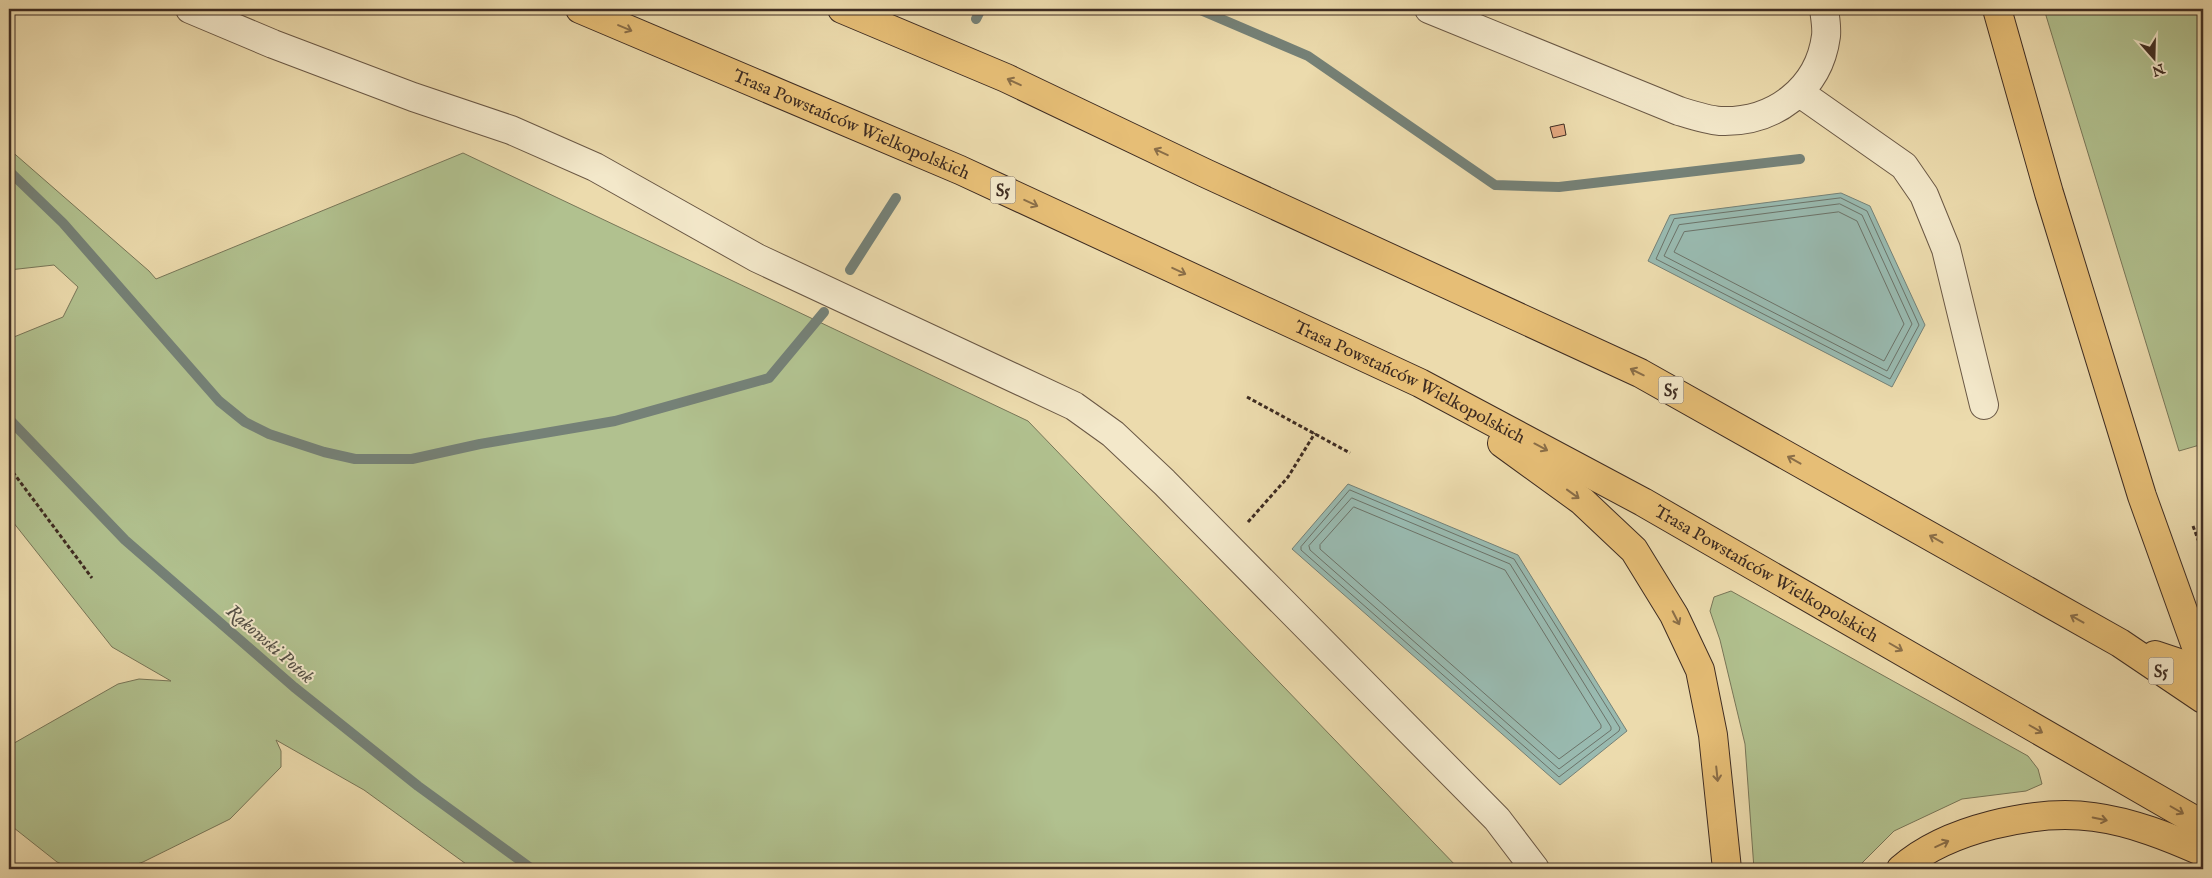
<svg xmlns="http://www.w3.org/2000/svg" width="2212" height="878" font-family="'IM FELL English',serif">
  <style>
    .green { fill: #b1c18f; stroke: #787658 }
    .water { fill: #99bab0; stroke: #758177 }
    .lines { fill: none; stroke-linecap: round; stroke-linejoin: round }
    .shore { stroke: #6c7369; stroke-width: 1 }
    .stream { stroke: #758177; stroke-width: 10 }
    .building { fill: #e2a67e; stroke: #3e2c22 }
    .minor-casing { stroke: #6a5845; stroke-width: 30 }
    .major-casing { stroke: #3e2c22; stroke-width: 30 }
    .highway-casing { stroke: #3e2c22; stroke-width: 30 }
    .path { stroke: #3e2c22; stroke-width: 3; stroke-dasharray: 4 2.5; stroke-linecap: butt }
    .minor { stroke: #f3e8ca; stroke-width: 28 }
    .major { stroke: #e6be76; stroke-width: 28 }
    .highway { stroke: #e6be76; stroke-width: 28 }
    .oneway { stroke: #8a6e48 }
    .labels { text-anchor: middle; stroke-width: 4; stroke-linejoin: round; paint-order: stroke }
    .shield { fill: #f3e8ca; stroke: #746454; stroke-width: 1 }
    .shield-label { font-size: 16px; font-weight: bold; fill: #3e2c22 }
    .street-label { font-size: 18px; fill: #3e2c22; stroke: #f3e8ca }
    .water-label { font-size: 19px; font-style: italic; fill: #555046; stroke: #f3e8ca }
  </style>
  <rect width="100%" height="100%" fill="#ecdbad"/>
  <filter id="stains"><feTurbulence type="fractalNoise" baseFrequency=".004" numOctaves="4"/><feColorMatrix values="0 0 0 0 .2 0 0 0 0 .09 0 0 0 0 .02 0 0 0 .5 -.17"/></filter>
  <radialGradient id="worn" r=".72"><stop offset=".6" stop-color="#630" stop-opacity="0"/><stop offset="1" stop-color="#630" stop-opacity=".3"/></radialGradient>
  <path class="green" d="M2044,9h159v435l-24,7z
    M9,149l140,122 7,8 307,-126 565,268 431,448h-986l-109,-79 -88,-50 5,11v16l-51,52 -87,43 -20,7h-50l-16,-7 -48,-38v-78l109,-62 21,-5 32,2 -59,-34 -103,-130v-178l54,-22 15,-30 -24,-22 -45,5z
    M1731,591l297,165 10,13 4,15 -16,7 -64,8 -68,32 -38,38h-102l-9,-125 -25,-104 -10,-29 4,-14z"/>
  <path class="water" d="M1841,193l29,13 55,119 -33,62 -244,-126 22,-46z
    M1348,484l170,71 109,176 -67,54 -268,-236z"/>
  <g class="lines">
    <path class="shore" d="M1841,198l26,13 52,114 -29,54 -234,-120 18,-40z
      M1840,204l22,11 50,109 -25,47 -223,-115 15,-31z
      M1839,212l18,9 47,103 -20,37 -210,-109 10,-20z
      M1350,490l164,69 106,169 -1,3 -60,46 -258,-227v-3z
      M1352,498l158,66 101,163v3l-52,39 -249,-219 -1,-4z
      M1354,507l151,63 96,155v3l-42,31 -239,-210v-4z"/>
    <path class="stream" d="M1198,9l110,47 187,129 64,2 241,-28
      M976,19l5,-10
      M9,171l54,52 156,178 26,21 24,12 55,18 31,7h57l68,-15 135,-23 154,-43 55,-66
      M850,270l46,-72
      M9,419l116,121 169,147 124,99 114,83"/>
  </g>
  <path class="building" d="M1564,124l2,11 -13,3 -3,-11z"/>
  <g class="lines">
    <g class="minor-casing">
      <path id="minor" d="M190,9l83,35 140,53 98,33 84,37 162,91 317,148 39,28 51,48 333,337 38,50
        M1429,9l250,102c13,4 28,9 41,10 54,2 99,-32 106,-85 1,-9 -1,-19 -2,-27
        M1800,93l104,73 20,29 22,54 38,156"/>
    </g>
    <g class="major-casing">
      <path id="major" d="M1997,9l52,184 93,303 61,170"/>
    </g>
    <g class="highway-casing">
      <g id="highway">
        <path id="s1" d="M580,9l380,161 460,213 223,119 560,323"/>
        <path d="M842,9l164,69 199,95 435,200 480,270 83,56"/>
        <path d="M1502,443l80,58 52,49 40,65 26,55 13,65 14,134"/>
        <path d="M2155,655l48,16"/>
        <path d="M1901,869c45,-40 134,-60 193,-52 38,5 75,20 109,35"/>
      </g>
    </g>
    <path class="path" d="M1247,397l103,56
      M9,467l83,111
      M1248,522l40,-45 27,-44
      M2193,526l10,27"/>
    <use href="#minor" class="minor"/>
    <use href="#major" class="major"/>
    <use href="#highway" class="highway"/>
  </g>
  <defs><path id="oneway-shaft" d="M-6 0H5M1.5-3L5.5 0L1.5 3" fill="none" stroke-width="1.6" stroke-linecap="round" stroke-linejoin="round" transform="scale(1.25)"/></defs>
  <g class="oneway">
    <use href="#oneway-shaft" transform="translate(625 28) rotate(23)"/>
    <use href="#oneway-shaft" transform="translate(1014 82) rotate(-155)"/>
    <use href="#oneway-shaft" transform="translate(1161 152) rotate(-155)"/>
    <use href="#oneway-shaft" transform="translate(1031 203) rotate(25)"/>
    <use href="#oneway-shaft" transform="translate(1179 271) rotate(25)"/>
    <use href="#oneway-shaft" transform="translate(1637 372) rotate(-154)"/>
    <use href="#oneway-shaft" transform="translate(1541 447) rotate(28)"/>
    <use href="#oneway-shaft" transform="translate(1794 460) rotate(-151)"/>
    <use href="#oneway-shaft" transform="translate(1573 494) rotate(36)"/>
    <use href="#oneway-shaft" transform="translate(1936 539) rotate(-151)"/>
    <use href="#oneway-shaft" transform="translate(1676 618) rotate(63)"/>
    <use href="#oneway-shaft" transform="translate(2077 619) rotate(-151)"/>
    <use href="#oneway-shaft" transform="translate(1896 647) rotate(30)"/>
    <use href="#oneway-shaft" transform="translate(2036 729) rotate(30)"/>
    <use href="#oneway-shaft" transform="translate(1717 774) rotate(84)"/>
    <use href="#oneway-shaft" transform="translate(2177 810) rotate(30)"/>
    <use href="#oneway-shaft" transform="translate(2100 819) rotate(12)"/>
    <use href="#oneway-shaft" transform="translate(1942 844) rotate(-25)"/>
  </g>
  <g class="labels">
    <g class="shield">
      <rect x="990.5" y="176.5" width="25" height="27" rx="4"/>
      <rect x="1658.5" y="376.5" width="25" height="27" rx="4"/>
      <rect x="2148.5" y="657.5" width="25" height="27" rx="4"/>
    </g>
    <g class="shield-label">
      <text x="1003" y="196">S5</text>
      <text x="1671" y="396">S5</text>
      <text x="2161" y="677">S5</text>
    </g>
    <g class="street-label">
      <text dy="6" stroke="none"><textPath href="#s1" startOffset="295">Trasa Powstańców Wielkopolskich</textPath></text>
      <text dy="6" stroke="none"><textPath href="#s1" startOffset="910">Trasa Powstańców Wielkopolskich</textPath></text>
      <text dy="6" stroke="none"><textPath href="#s1" startOffset="1315">Trasa Powstańców Wielkopolskich</textPath></text>
    </g>
    <g class="water-label">
      <text transform="translate(271 643) rotate(41)" y="7">Rakowski Potok</text>
    </g>
  </g>
  <rect width="2212" height="878" fill="none" stroke="#ecdbad" stroke-width="30"/>
  <rect x="10" y="10" width="2192" height="858" fill="none" stroke="#3e2c22" stroke-width="2.5"/>
  <rect x="15" y="15" width="2182" height="848" fill="none" stroke="#3e2c22"/>
  <g transform="translate(2154 58) rotate(160)" stroke="#f3e8ca" stroke-width="4" paint-order="stroke">
  <path d="M0-4L9 19L0 12L-9 19Z" fill="#3e2c22"/>
  <text y="-8" font-size="14" font-weight="bold" text-anchor="middle" fill="#3e2c22">N</text>
  </g>
  <rect width="100%" height="100%" filter="url(#stains)"/>
  <rect width="100%" height="100%" fill="url(#worn)"/>
</svg>
